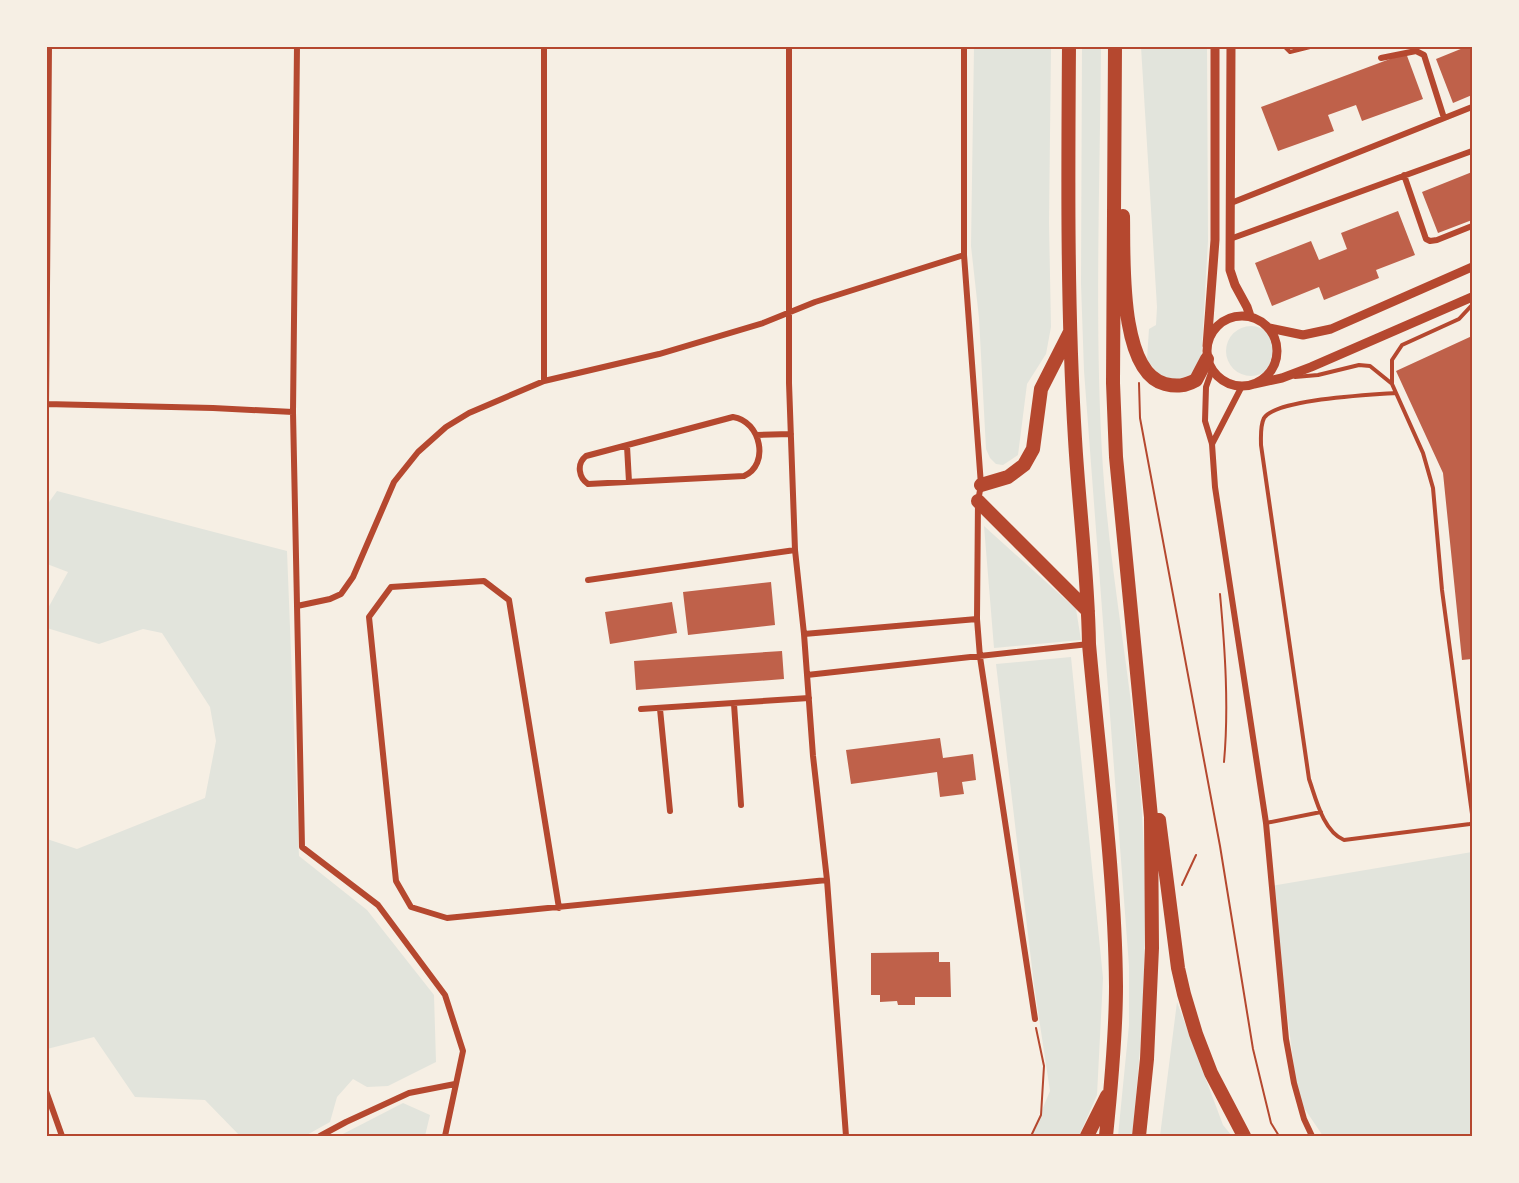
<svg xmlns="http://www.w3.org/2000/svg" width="1519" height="1183" font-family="Lora,serif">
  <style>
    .green { fill: #e2e4dc }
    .building { fill: #bf614a }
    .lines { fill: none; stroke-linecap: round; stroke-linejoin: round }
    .path { stroke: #b5482f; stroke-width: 2 }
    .service { stroke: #b5482f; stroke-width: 4 }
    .minor { stroke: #b5482f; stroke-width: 6 }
    .tertiary { stroke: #b5482f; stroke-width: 9 }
    .motorway { stroke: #b5482f; stroke-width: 14 }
    .neatline { fill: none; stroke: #b5482f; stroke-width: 2 }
  </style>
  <rect width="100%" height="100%" fill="#f6efe4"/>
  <path class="green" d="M974,47h77l-2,176 2,104 -5,27 -19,30 -9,71 -15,10 -7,-1 -6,-6 -4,-9 -7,-131 -8,-72z
    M1082,47h19c-1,139 -7,283 2,422 7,103 27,204 36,306 11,120 6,242 -7,361h-14l11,-111v-59l-45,-595 -3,-87z
    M1141,47h66l1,194 -7,123 -1,6c-25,13 -36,15 -53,-11l2,-30 7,-4 1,-18z
    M1226 351a25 25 0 1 1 50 0a25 25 0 1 1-50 0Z
    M57,491l230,60 12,305 68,54 67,85 2,67 -48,24 -21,1 -14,-8 -16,18 -7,25 -25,14h-65l-35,-36 -70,-3 -41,-60 -47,12v-210l30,10 128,-51 11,-57 -6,-34 -48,-74 -19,-4 -44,15 -52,-16v-18l21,-38 -21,-8v-59z
    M984,526l92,83 5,31 -87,8z
    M1071,657l32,321 -6,117 -18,41h-48l19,-45 -16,-106 -38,-321z
    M1472,852v284h-149l-25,-37 -27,-213z
    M1177,1002l46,123 9,11h-72z
    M403,1103l27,12 -5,21h-86z"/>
  <path class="building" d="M1468,46h4v49l-19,8 -17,-44z
    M1406,53l17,46 -61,22 -6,-16 -28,10 6,16 -56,20 -17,-44z
    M1472,172v48l-34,13 -16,-41z
    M1398,211l17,44 -39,15 3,8 -55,22 -5,-13 -47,19 -17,-43 56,-22 8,19 28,-11 -6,-16z
    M1472,336v323l-10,1 -19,-187 -47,-102z
    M771,582l4,43 -87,10 -5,-43z
    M672,602l5,31 -67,11 -5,-32z
    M782,651l2,28 -148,11 -2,-29z
    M940,738l3,20 30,-4 3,26 -14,2 2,12 -24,3 -3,-25 -86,12 -5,-34z
    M939,952v10h11l1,35h-36v8h-17l-1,-4 -17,1v-7h-9v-42z"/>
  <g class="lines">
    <path class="path" d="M1139,383l1,35 80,428 33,203 18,74 8,13
      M1220,594c5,55 9,113 4,168
      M1182,885l14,-30
      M1031,1136l10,-21 3,-49 -8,-38"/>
    <path class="service" d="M1284,46l6,6 24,-6
      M1472,305l-13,14 -57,26 -10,15v24l31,69 10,35 9,102 30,224
      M1295,377l23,-2 41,-10 11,1 21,17
      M1395,393c-24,2 -119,6 -131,25 -4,8 -3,19 -3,27l48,334c7,20 14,52 35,61l126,-16 2,-1
      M1266,823l55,-11"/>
    <path class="minor" d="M297,46l-4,366 9,435 76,58 67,90 18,56 -18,85
      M544,46v335
      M789,46v337l6,167 9,84 9,122 14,124 19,256
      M964,46v209l17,230 -3,16 -1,118 3,38 55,362
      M1381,58l35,-7 8,4 20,63
      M1404,175l22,64 4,2 7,-1 35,-14
      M1231,203l241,-96
      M1230,239l242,-88
      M1212,370l-6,17 -1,34 7,23 3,43 51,336 20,216 8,44 10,36 8,17
      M46,404l167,4 80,4
      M46,407l3,-361
      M733,417c28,4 37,48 11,59l-156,8c-9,-6 -12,-20 -2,-28z
      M757,435l34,-1
      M1212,444l30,-58
      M627,446l2,36
      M588,580l207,-30
      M297,606l33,-7 11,-5 12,-17 41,-95 24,-30 28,-25 23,-14 75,-32 115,-27 104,-31 52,-21 149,-47
      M804,634l173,-15
      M807,675l282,-31
      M734,704l7,101
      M641,709l168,-11
      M660,709l10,102
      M559,908l-50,-308 -25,-19 -93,6 -22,30 27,264 15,26 36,11 380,-38
      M46,1091l16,45
      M320,1136l26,-14 63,-29 46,-9"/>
    <path class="tertiary" d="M1231,46l-1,224 5,15 12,22 3,9
      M1207 351a35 35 0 1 1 70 0a35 35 0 1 1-70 0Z
      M1269,328l34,7 28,-6 141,-62
      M1207,346l8,-106v-194
      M1254,384l28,-6 29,-11 161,-70"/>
    <path class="motorway" d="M1069,46c-1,131 -2,263 6,393 4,69 13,137 14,205 10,113 26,229 27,342 0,50 -5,101 -10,150
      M1115,46l-2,337 3,74 35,360 1,131 -5,111 -8,77
      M1123,216c1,40 -5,156 42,168 12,3 20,2 31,-4l11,-21
      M981,485l27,-8 16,-12 9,-16 8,-60 29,-57
      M978,501l110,110
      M1159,820l19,148 6,26 12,40 15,39 33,63
      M1087,1136l20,-40"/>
  </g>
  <rect width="1519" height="1183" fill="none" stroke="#f6efe4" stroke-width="96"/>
  <rect x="48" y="48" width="1423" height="1087" class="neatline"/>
</svg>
